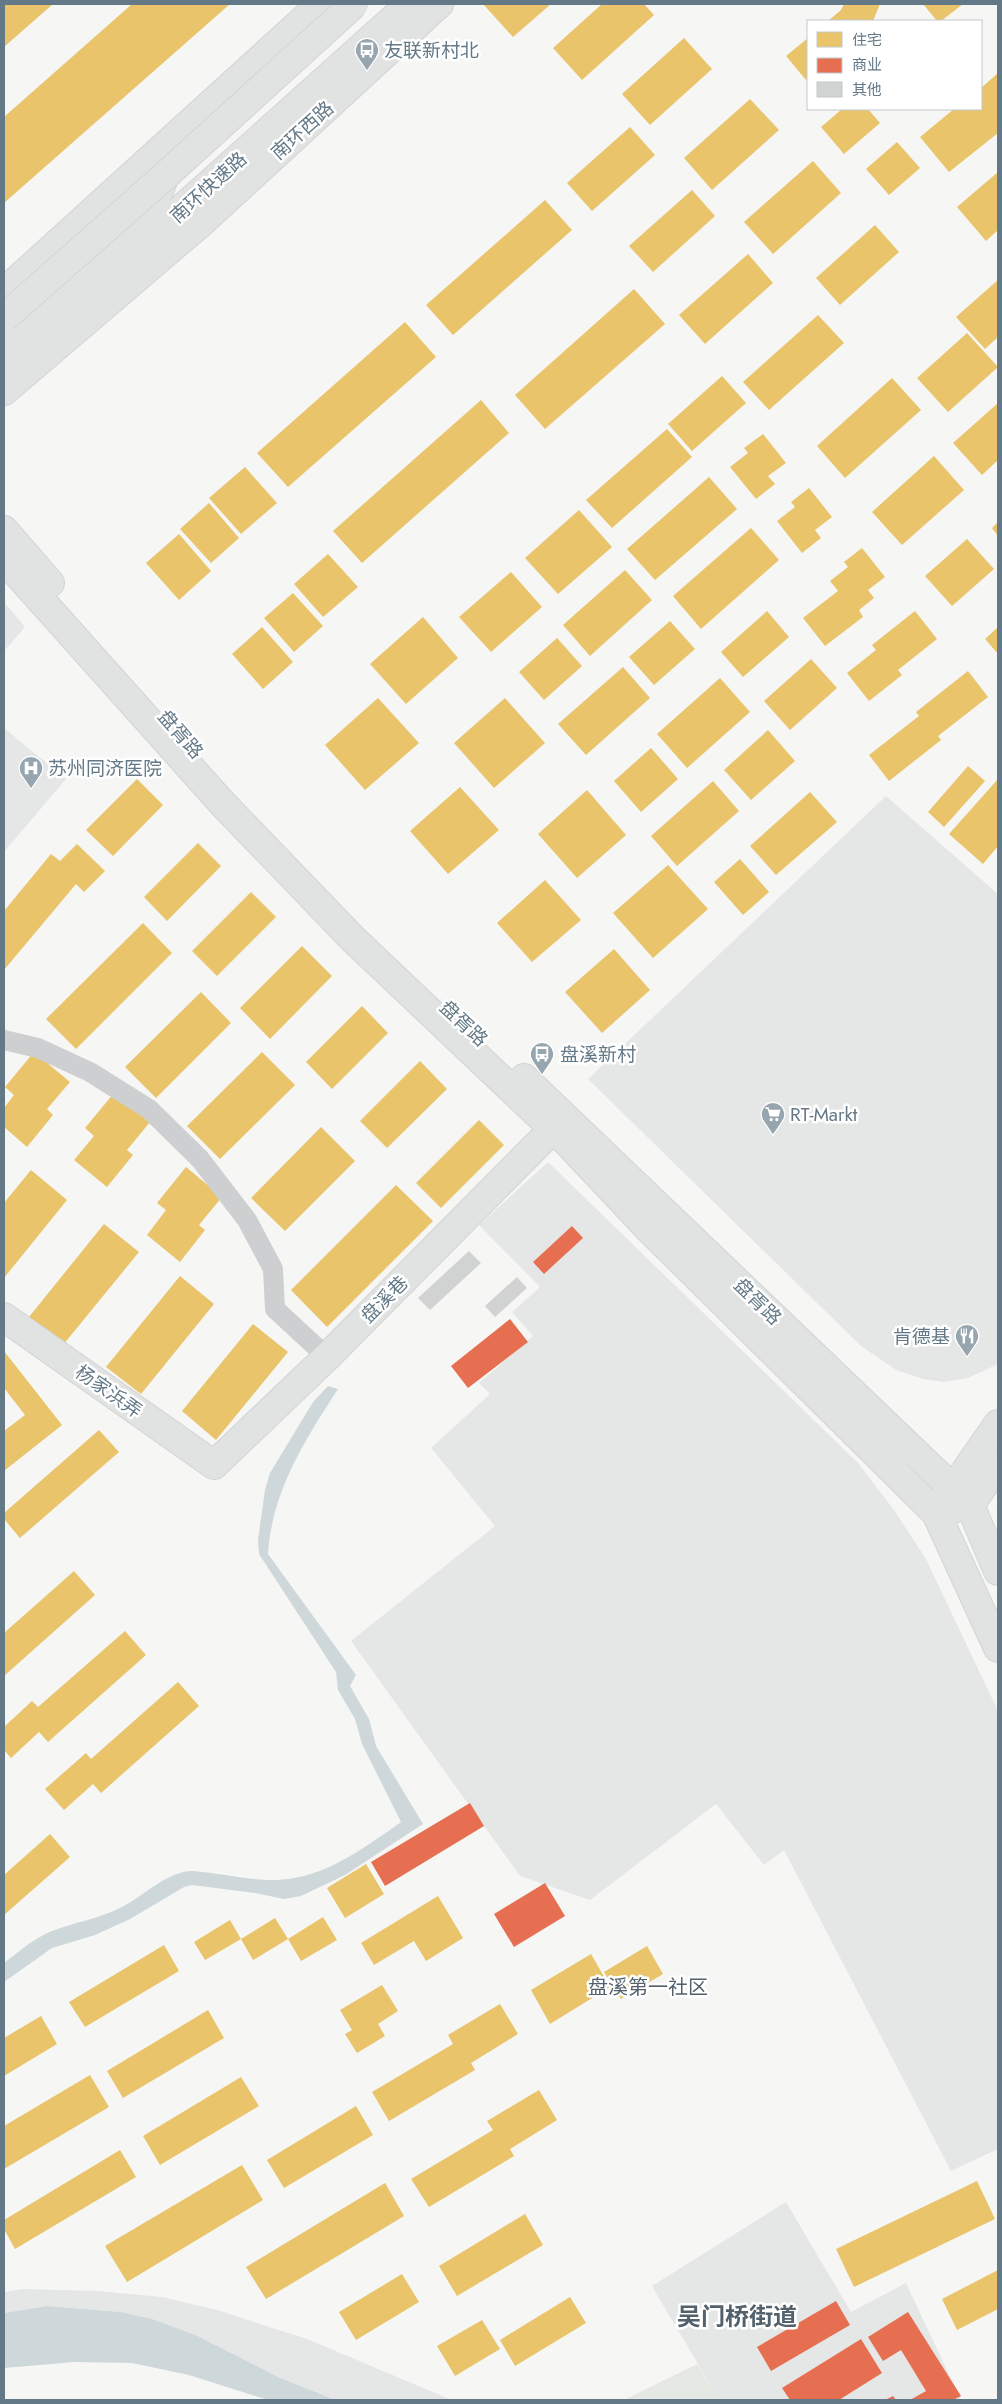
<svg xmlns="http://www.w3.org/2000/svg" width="1002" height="2404" font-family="Jost,'Noto Sans SC',sans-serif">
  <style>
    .built { fill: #e5e6e6 }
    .green { fill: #e6e9e3 }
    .water { fill: #ced7da }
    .homes { fill: #e9c46a }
    .shops { fill: #e76f51 }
    .building { fill: #d1d2d2 }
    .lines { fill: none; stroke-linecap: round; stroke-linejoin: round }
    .secondary-casing { stroke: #d2d4d4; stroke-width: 30 }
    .primary-casing { stroke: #d3d4d4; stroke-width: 30 }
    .highway-casing { stroke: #d3d4d4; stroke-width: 30 }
    .street { stroke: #cecfd0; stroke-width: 20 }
    .secondary { stroke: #e1e2e2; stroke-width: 28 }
    .primary { stroke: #e1e2e2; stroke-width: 28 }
    .highway { stroke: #e1e2e2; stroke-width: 28 }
    .highway-bridge-casing { stroke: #d3d4d4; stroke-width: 30; stroke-linecap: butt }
    .highway-bridge { stroke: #e1e2e2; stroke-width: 28 }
    .labels { text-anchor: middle; stroke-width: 5; stroke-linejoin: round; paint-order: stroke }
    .poi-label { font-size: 19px; fill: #647987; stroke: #fff; text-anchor: start }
    .street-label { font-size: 19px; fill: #647987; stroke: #fff }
    .neighbourhood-label { font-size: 20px; fill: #52616c; stroke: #fff }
    .district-label { font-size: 24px; font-weight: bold; fill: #52616c; stroke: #fff }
  </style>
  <rect width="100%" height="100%" fill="#f6f6f5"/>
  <path class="built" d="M4,602l21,25 -21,24z
    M4,728l62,51 -62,73z
    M886,796l112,98v470l-30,14 -25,4 -20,-3 -27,-9 -35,-24 -273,-267z
    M548,1162l310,301 36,47 32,49 72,152v438l-47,22 -167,-321 -20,15 -48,-61 -126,96 -70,-24 -169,-235 144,-115 -64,-78 59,-54 -11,-11 54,-47 -21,-24 28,-25 -61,-62z
    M786,2202l65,110 55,-29 55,117h-242l-67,-114z
    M24,2289l73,2 65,6 55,13 90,29 145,61h-115l-59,-23 -126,-58 -31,-7 -74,-6 -43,7v-21z"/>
  <path class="green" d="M697,2364l22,36h-95z"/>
  <path class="water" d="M328,1386l10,3c-33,51 -66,102 -70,165l88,121 -6,11 19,33 7,27 47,78 -78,51 -44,21 -17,3 -29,-6 -63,-8 -8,2 -54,32 -35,16 -43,13 -48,34v-19c15,-11 30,-25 48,-32 23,-9 47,-12 70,-24 22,-11 45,-36 71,-36 25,2 61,10 84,9 48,-2 87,-32 124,-58l-39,-78 -7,-25 -17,-29 -2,-18 -77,-118 -1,-14 7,-50 5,-17 43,-71z
    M47,2306l74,6 31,7 43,16 83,42 58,23h-68l-79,-25 -57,-12 -58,-1 -70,6v-55z"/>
  <path class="homes" d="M4,4h49l-49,43z
    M132,4h98l-226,199v-86z
    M483,4h68l-38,33z
    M602,4h42l10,11 -72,65 -29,-32z
    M844,4h36l-7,17h-45l13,-11z
    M923,4h40l-22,17h-4z
    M684,38l28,31 -62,56 -28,-31z
    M808,38v40l-2,2 -20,-24z
    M998,73v60l-49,39 -29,-35 34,-28h27v-21z
    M750,99l29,31 -67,60 -28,-32z
    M842,109h26l12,14 -36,31 -23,-27z
    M630,127l25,28 -63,56 -25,-28z
    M897,142l23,26 -31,27 -23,-26z
    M813,161l28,32 -68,61 -29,-32z
    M998,172v58l-12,11 -29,-34z
    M692,190l23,26 -62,56 -24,-26z
    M545,200l27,30 -119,105 -27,-30z
    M875,225l24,27 -59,53 -24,-27z
    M748,254l25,29 -68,61 -26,-29z
    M998,280v57l-13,12 -29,-32z
    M634,289l31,35 -120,105 -30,-34z
    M818,315l26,28 -75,67 -26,-28z
    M405,322l31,35 -148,130 -31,-34z
    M967,333l31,34 -50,45 -31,-34z
    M722,376l24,27 -54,48 -24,-27z
    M892,378l29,32 -76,68 -28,-32z
    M481,400l28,33 -147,130 -29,-32z
    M998,403v57l-16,15 -29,-32z
    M667,429l25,28 -80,71 -26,-28z
    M763,434l23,29 -18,13 7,8 -19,15 -26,-32 18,-14 -4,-5z
    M934,456l30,34 -62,55 -30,-33z
    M245,467l32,36 -36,31 -32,-36z
    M709,477l28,32 -82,71 -28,-31z
    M809,488l23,29 -17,13 6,8 -19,15 -25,-32 18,-14 -4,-5z
    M209,503l30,35 -28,25 -31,-34z
    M579,510l33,37 -54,47 -33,-36z
    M998,522v14l-6,-8z
    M751,528l28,32 -78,69 -28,-33z
    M179,534l32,37 -32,29 -33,-37z
    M967,539l27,30 -42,37 -27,-30z
    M862,548l23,29 -17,13 6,8 -15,12 4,7 -38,29 -22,-28 35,-27 -8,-10 18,-14 -4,-5z
    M328,554l30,33 -35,30 -29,-33z
    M625,570l27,30 -62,56 -27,-31z
    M511,572l31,35 -51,45 -32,-35z
    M293,593l30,33 -29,26 -30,-34z
    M767,611l22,26 -46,40 -22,-25z
    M915,611l22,28 -39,31 4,5 -33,26 -22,-28 29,-23 -4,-5z
    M423,617l35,41 -52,46 -36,-40z
    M670,621l25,28 -41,36 -25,-28z
    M262,627l31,35 -30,27 -31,-35z
    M998,627v27l-13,-15z
    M557,638l25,28 -38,34 -25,-28z
    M811,659l26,29 -47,42 -26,-29z
    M623,667l27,31 -64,57 -28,-31z
    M968,671l20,26 -50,39 3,4 -52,41 -20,-26 50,-39 -3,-4z
    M720,678l30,34 -63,56 -30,-34z
    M378,698l41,45 -54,47 -40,-45z
    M505,698l40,45 -51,45 -40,-45z
    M768,730l27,31 -44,39 -27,-30z
    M651,748l27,31 -37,33 -27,-31z
    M968,766l17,15 -41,46 -16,-15z
    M137,779l26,26 -50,51 -27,-26z
    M998,779v67l-15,18 -34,-30z
    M713,781l26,30 -62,55 -26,-30z
    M460,787l39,43 -51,44 -38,-43z
    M587,790l39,45 -49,43 -39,-44z
    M810,792l27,30 -61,53 -26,-29z
    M198,843l23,23 -54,55 -23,-24z
    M77,844l28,27 -21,21 -8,-8 -72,86v-59l47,-57 9,7z
    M740,859l29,33 -26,23 -29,-33z
    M668,865l40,44 -55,49 -40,-45z
    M545,880l36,40 -49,42 -35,-39z
    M251,892l25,25 -59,59 -25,-25z
    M143,923l29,30 -96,96 -30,-30z
    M302,946l30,30 -62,63 -30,-31z
    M614,949l36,41 -48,43 -37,-41z
    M201,992l30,31 -75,75 -31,-31z
    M362,1006l26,27 -56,56 -26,-27z
    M34,1052l36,30 -23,27 6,6 -26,32 -23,-20v-19l10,-13 -9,-8z
    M262,1052l33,33 -75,74 -33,-33z
    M420,1061l27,28 -60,59 -27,-27z
    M114,1093l36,29 -23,28 6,5 -26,32 -33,-27 20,-24 -9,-8z
    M479,1120l25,25 -63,63 -25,-25z
    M321,1127l34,34 -70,70 -34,-33z
    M186,1167l36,30 -23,28 6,5 -25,32 -33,-27 19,-25 -9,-7z
    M31,1170l36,30 -63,78v-75z
    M396,1185l37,36 -106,106 -36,-37z
    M104,1224l35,28 -76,93 -34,-28z
    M180,1276l34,28 -73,90 -35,-27z
    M253,1324l35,28 -72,88 -34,-29z
    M4,1351l58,74 -58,46v-40l21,-16 -21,-27z
    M99,1430l20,22 -99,86 -16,-19v-6z
    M74,1571l21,24 -91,81v-43z
    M125,1631l21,24 -98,87 -9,-10 -28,26 -7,-8v-23l28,-26 6,6z
    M178,1682l21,24 -98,87 -8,-9 -29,26 -19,-21 41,-36 5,6z
    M50,1834l20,23 -66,58v-40z
    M366,1864l18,30 -39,24 -18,-30z
    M438,1896l25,42 -37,23 -12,-20 -40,24 -13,-22z
    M323,1917l14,23 -36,21 -13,-22z
    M275,1918l13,21 -35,21 -12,-21z
    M230,1920l11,19 -36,21 -11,-18z
    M164,1945l15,26 -94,56 -16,-25z
    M647,1946l16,28 -42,25 -17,-27z
    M591,1954l19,33 -60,37 -19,-34z
    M382,1985l16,26 -20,13 7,12 -28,17 -12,-19 7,-4 -12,-20z
    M500,2004l18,30 -47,29 4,7 -86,51 -17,-29 81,-48 -5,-9z
    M208,2010l16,28 -101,60 -16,-27z
    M41,2016l16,28 -53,32v-38z
    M90,2075l19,32 -105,62v-43z
    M241,2077l18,29 -99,59 -17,-29z
    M539,2090l18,30 -47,29 4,7 -85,51 -18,-28 82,-49 -6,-9z
    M356,2106l17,29 -89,53 -17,-28z
    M120,2150l16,27 -121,72 -11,-20v-9z
    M242,2165l21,35 -136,82 -22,-36z
    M977,2181l18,38 -141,68 -18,-38z
    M385,2183l19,33 -138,83 -20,-32z
    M525,2214l18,31 -86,51 -18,-30z
    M998,2270v39l-41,21 -15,-31z
    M402,2274l17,28 -63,38 -17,-28z
    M570,2297l16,26 -71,43 -15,-26z
    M482,2320l18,29 -45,27 -18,-30z"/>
  <path class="shops" d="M572,1226l11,12 -39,36 -11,-12z
    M510,1319l18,23 -60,46 -17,-22z
    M470,1803l14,23 -99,60 -14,-24z
    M545,1883l20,33 -51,31 -20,-33z
    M836,2301l14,24 -79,46 -14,-24z
    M908,2312l53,84 -8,4h-43l16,-9 -25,-41 -18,11 -15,-24z
    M861,2339l21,34 -43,27h-49l-8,-12z
    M893,2396l3,4h-11z"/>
  <path class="building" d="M469,1251l12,12 -51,47 -12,-12z
    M517,1277l10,11 -32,29 -10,-11z"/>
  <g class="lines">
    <g class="secondary-casing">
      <path id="secondary" d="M4,530l46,53
        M4,559l218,244 131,136 211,200 83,88 289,286 62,135
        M524,1078l446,427 28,66
        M4,1317l210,148 113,-108 225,-227
        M943,1503l55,-79
        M953,1509l17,-4 28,-40"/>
    </g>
    <g class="primary-casing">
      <path id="primary" d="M4,292l317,-288
        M4,339l148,-130 15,-39
        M4,391l199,-170 236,-217"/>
    </g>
    <g class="highway-casing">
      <path id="highway" d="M4,368l406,-364"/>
    </g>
    <path class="street" d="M4,1040l34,8 52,24 59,37 51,50 47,61 26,49 2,40 52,48"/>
    <use href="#secondary" class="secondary"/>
    <use href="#primary" class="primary"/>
    <use href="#highway" class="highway"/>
    <g class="highway-bridge-casing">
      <path id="highway-bridge" d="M4,318l162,-143 188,-171"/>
    </g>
    <use href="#highway-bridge" class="highway-bridge"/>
  </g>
  <defs>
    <g id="bus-pin" transform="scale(1.25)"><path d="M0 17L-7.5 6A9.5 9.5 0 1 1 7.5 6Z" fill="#97a5ae" stroke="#fff"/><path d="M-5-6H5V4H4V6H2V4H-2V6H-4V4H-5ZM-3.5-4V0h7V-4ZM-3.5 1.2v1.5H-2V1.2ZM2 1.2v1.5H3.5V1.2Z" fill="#fff"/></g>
    <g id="hospital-pin" transform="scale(1.25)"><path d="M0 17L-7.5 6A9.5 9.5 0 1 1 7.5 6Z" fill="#97a5ae" stroke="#fff"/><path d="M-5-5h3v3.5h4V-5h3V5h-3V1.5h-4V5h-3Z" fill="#fff"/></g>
    <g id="supermarket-pin" transform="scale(1.25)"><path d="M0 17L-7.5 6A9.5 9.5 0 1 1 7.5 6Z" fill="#97a5ae" stroke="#fff"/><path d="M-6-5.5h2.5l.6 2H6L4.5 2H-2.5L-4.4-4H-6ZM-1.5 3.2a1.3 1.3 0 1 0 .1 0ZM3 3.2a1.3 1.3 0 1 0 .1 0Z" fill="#fff"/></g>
    <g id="restaurant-pin" transform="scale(1.25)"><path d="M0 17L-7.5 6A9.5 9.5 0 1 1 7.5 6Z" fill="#97a5ae" stroke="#fff"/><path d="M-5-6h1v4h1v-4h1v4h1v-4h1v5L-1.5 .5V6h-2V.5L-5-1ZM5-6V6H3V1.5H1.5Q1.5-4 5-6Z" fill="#fff"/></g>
  </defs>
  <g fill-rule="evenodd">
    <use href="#bus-pin" x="367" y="50"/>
    <use href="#hospital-pin" x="31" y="768"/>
    <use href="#bus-pin" x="542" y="1054"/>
    <use href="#supermarket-pin" x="773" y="1114"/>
    <use href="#restaurant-pin" x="967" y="1336"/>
  </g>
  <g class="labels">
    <g class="poi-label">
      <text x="384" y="57">友联新村北</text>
      <text x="48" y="775">苏州同济医院</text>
      <text x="560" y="1061">盘溪新村</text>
      <text x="790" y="1121">RT-Markt</text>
      <text x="950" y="1343" text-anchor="end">肯德基</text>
    </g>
    <g class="street-label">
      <text transform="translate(302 130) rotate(-42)" y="7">南环西路</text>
      <text transform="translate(208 187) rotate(-42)" y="7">南环快速路</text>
      <text transform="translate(181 734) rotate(49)" y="7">盘胥路</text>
      <text transform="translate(464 1023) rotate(43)" y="7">盘胥路</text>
      <text transform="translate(384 1299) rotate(-45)" y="7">盘溪巷</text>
      <text transform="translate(758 1301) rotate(44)" y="7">盘胥路</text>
      <text transform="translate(109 1391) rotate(35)" y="7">杨家浜弄</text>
    </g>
    <g class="neighbourhood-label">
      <text x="648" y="1994">盘溪第一社区</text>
    </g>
    <g class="district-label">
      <text x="737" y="2325">吴门桥街道</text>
    </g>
  </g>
  <rect width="1002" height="2404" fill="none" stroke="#647987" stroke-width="10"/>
  <rect x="807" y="20" width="175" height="90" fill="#ffffff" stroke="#c1c9cf"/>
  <rect x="817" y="32" width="25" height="15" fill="#e9c46a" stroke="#c1c9cf"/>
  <text x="852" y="45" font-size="15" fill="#647987">住宅</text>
  <rect x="817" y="58" width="25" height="15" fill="#e76f51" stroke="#c1c9cf"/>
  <text x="852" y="70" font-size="15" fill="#647987">商业</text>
  <rect x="817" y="82" width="25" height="15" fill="#d1d2d2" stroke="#c1c9cf"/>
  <text x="852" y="95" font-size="15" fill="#647987">其他</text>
</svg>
